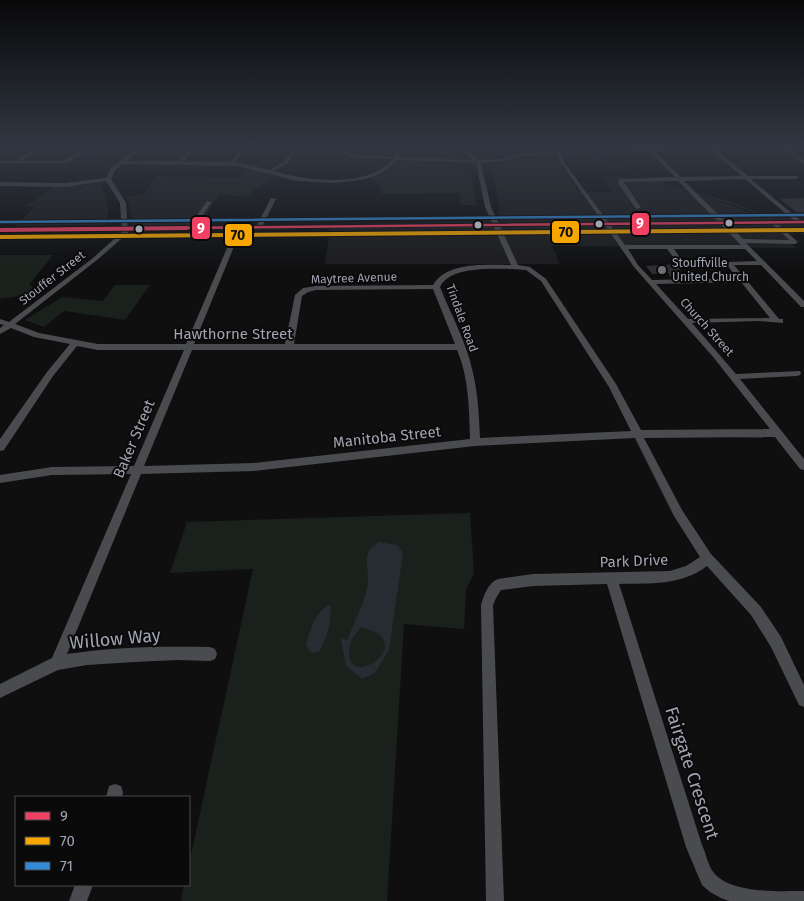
<svg xmlns="http://www.w3.org/2000/svg" width="804" height="901" font-family="'Fira Sans',sans-serif">
  <style>
    .built { fill: #1c1c1e }
    .green { fill: #1a201b }
    .water { fill: #272b32; fill-rule: evenodd }
    .lines { fill: none; stroke-linecap: round; stroke-linejoin: round }
    .stream-far1 { stroke: #272b32; stroke-width: 1 }
    .stream { stroke: #272b32; stroke-width: 2 }
    .building { fill: #2e2e30 }
    .minor { fill: #4a4b4e; fill-rule: evenodd }
    .major { fill: #47474a; fill-rule: evenodd }
    .bus-1-far1-casing { stroke: #0a0a0b; stroke-width: 4.5 }
    .bus-1-casing { stroke: #0a0a0b; stroke-width: 6 }
    .bus-2-casing { stroke: #0a0a0b; stroke-width: 6 }
    .bus-3-casing { stroke: #0a0a0b; stroke-width: 4.5 }
    .bus-1-far1 { stroke: #f24062; stroke-width: 2.5 }
    .bus-1 { stroke: #f24062; stroke-width: 4 }
    .bus-2 { stroke: #f7a600; stroke-width: 4 }
    .bus-3 { stroke: #338bd7; stroke-width: 2.5 }
    .bus-dot { fill: #a1a4b0; stroke: #0a0a0b; stroke-width: 2 }
    .poi-dot { fill: #6e7078; stroke: #0a0a0b; stroke-width: 2 }
    .labels { text-anchor: middle; stroke-width: 4; stroke-linejoin: round; paint-order: stroke }
    .far-poi-label { font-size: 12px; fill: #a1a4b0; stroke: #0a0a0b; text-anchor: start }
    .far-street-label { font-size: 12px; fill: #a1a4b0; stroke: #0a0a0b }
    .street-label { font-size: 15px; fill: #a1a4b0; stroke: #0a0a0b }
    .near-street-label { font-size: 18px; fill: #a1a4b0; stroke: #0a0a0b }
    .line-badge { stroke: #0a0a0b; stroke-width: 2 }
    .badge-label { font-size: 14px; text-anchor: middle; font-weight: bold; fill: #fff }
    .pale-badge-label { font-size: 14px; text-anchor: middle; font-weight: bold; fill: #111 }
  </style>
  <rect width="100%" height="100%" fill="#0f0f10"/>
  <path class="built" d="M601,176l42,3 87,26 31,13h43v15l-22,1 14,14 -244,-2 8,18h-235l6,-40 169,-3 -3,-29h116z
    M100,182l9,27 -4,16 -90,1 20,-19h-11l30,-20 32,-2z
    M152,182l40,1 -6,8 34,2 -21,32 -66,1 -5,-29 16,-3z"/>
  <path class="green" d="M424,146h25l14,14 -40,-3z
    M522,156h34l23,36h-82l-7,-25 12,-6z
    M398,161l72,3 6,41h-15l-2,-12 -78,1 -1,-9 -9,-7 18,-7z
    M249,168l28,8 -23,14 -6,7 -63,-6 6,-8 -39,-1 5,-6 80,2z
    M0,255h53l-24,30 7,3 -9,7 -27,4z
    M115,285h35l-25,35 -61,-9 -20,16 -19,-7 37,-23 41,4z
    M470,513l4,60 -8,17 -2,39 -60,-5 -17,277h-206l3,-16h5v-21l64,-295 -83,4 17,-51z"/>
  <path class="water" d="M379,542l18,3 6,8 -14,97 -14,23 -13,6 -16,-13 -5,-26 1,-2 5,2 1,-1c6,-18 17,-36 20,-55 2,-17 -9,-32 11,-42zM361,627c6,2 14,4 19,8 21,19 -31,51 -31,17 0,-10 6,-18 12,-25z
    M328,605l3,1c0,17 -4,32 -12,46l-8,1 -5,-8c4,-14 9,-32 22,-40z"/>
  <g class="lines">
    <path class="stream-far1" d="M569,146l8,4
      M581,152l60,25
      M653,181l33,9
      M698,194l37,10 37,15
      M789,227l6,2"/>
    <path class="stream" d="M792,228l12,5"/>
  </g>
  <path class="building" d="M804,198v14h-8l-16,-13z
    M676,264l6,9h-5l3,4h-9l-3,-4 -16,1 -6,-8z"/>
  <g class="lines">
    <path class="minor" d="M39,146h5l-23,15h41l27,-15h5l-25,16 -7,1h-62v-2h15z
      M140,146h5l-18,15h51l15,-15h5l-15,16h47l14,-16h5l-14,16 35,8 14,-9 11,-15h4l-11,17 -14,8c33,10 94,18 119,-12l-44,-2 -5,-4 3,-7h4l-2,7 3,2 42,2 4,-11h4l-3,11 74,3 -17,-14h5l18,14 22,-1 20,-5 53,-4 135,-2 2,-1 3,1h90v2l-11,1 11,9v5l-17,-14h-69l30,25h50l1,1 -3,2h-45l50,42v2h-4l-52,-44 -61,2 59,58 46,1 -18,-17 -1,-1 3,-2 25,22 -3,2 -49,-1 58,58v6h-3l-40,-42h-27l45,54h4v4l-25,-2 -66,2 44,51 64,-3 1,2 -1,2 -3,1 -57,3 64,80v11l-4,-1 -25,-32 -131,1 38,72 29,44 50,53 20,30 23,48v22l-5,-2 -28,-58 -20,-32 -44,-49c-26,20 -57,17 -88,18l83,261c4,8 6,21 12,28 18,21 65,18 90,18v10h-75l-8,-3 -11,-6 -8,-7 -16,-38 -79,-263 -74,2 -32,4 -5,8 -3,7 11,296h-18l-5,-296c3,-10 7,-22 17,-26l35,-5 137,-3 16,-5 14,-9 -26,-41 -39,-78 -160,8 -221,25 -113,3 -74,180c47,-7 96,-8 143,-7l5,2 2,5 -2,5 -5,2 -33,-1 -43,2 -47,3 -29,5 -58,28v-14l52,-26 79,-184 -79,1 -52,8v-8l52,-8 82,-1 50,-116h-86l-21,-4 -24,30 -49,74 -4,1v-12l47,-67 23,-28 -36,-7 -23,-9 -11,6v-6l4,-3 -4,-1v-5l9,3 84,-64 29,-26 -2,-29 -14,-22 -41,6 -65,-1v-4l65,1 41,-5 5,-10zM712,151l30,25 -61,1 -26,-25zM574,152h76l25,25 -56,2 -1,4 18,26 5,-1 -17,-26 54,-1 63,64h-116l-61,-83 -3,-9zM557,154l3,8 45,63 29,42 80,91 56,71 -129,1 -25,-46 -70,-105 -16,-12 -12,-2 -27,-58 -10,-44 20,-2 20,-5zM398,160l78,3 9,44 26,58c-24,0 -64,-4 -78,20l-117,1 -13,2 -8,7 -10,49h-91l48,-117 -3,-2 -3,2 -50,117h-88l-59,-11 -24,-9 82,-64 31,-27 -2,-30 -15,-24 4,-9 8,-6 115,2 59,15 37,2 27,-3 14,-4 11,-5zM628,249h39l11,14 2,1 3,-2 -9,-13h71l12,12 -28,1 -2,3 10,13 -85,2 -14,-15zM513,269l13,1 15,11 68,106 22,44 -151,7c-1,-22 -2,-44 -7,-65 -6,-30 -22,-58 -33,-86 10,-21 52,-18 73,-18zM741,282l29,36 -82,1 -32,-35zM433,289l22,55h-161l8,-48 6,-4 8,-2zM192,350h265c12,28 12,58 13,89l-216,24 -110,3z
      M271,198l5,1 -14,28 -5,1 -1,-1z
      M207,201l5,1 -19,27h-4l-1,-1z
      M115,784l6,2 2,6 -1,5h-16l3,-11z
      M75,885h18l-6,16h-18z"/>
    <path class="major" d="M804,220v4l-804,8v-4z"/>
    <g class="bus-1-far1-casing">
      <path id="bus-1-far1" d="M61,229l743,-7"/>
    </g>
    <g class="bus-1-casing">
      <path id="bus-1" d="M0,230l187,-2"/>
    </g>
    <g class="bus-2-casing">
      <path id="bus-2" d="M0,237l804,-7"/>
    </g>
    <g class="bus-3-casing">
      <path id="bus-3" d="M0,222l804,-7"/>
    </g>
    <use href="#bus-1-far1" class="bus-1-far1"/>
    <use href="#bus-1" class="bus-1"/>
    <use href="#bus-2" class="bus-2"/>
    <use href="#bus-3" class="bus-3"/>
  </g>
  <linearGradient id="sky" x2="0" y2="1"><stop stop-color="#080809"/><stop offset="0.54" stop-color="#313742"/><stop offset="1" stop-color="#313742" stop-opacity="0"/></linearGradient>
  <rect width="804" height="272" fill="url(#sky)"/>
  <g class="bus-dot">
    <circle cx="729" cy="223" r="4.5"/>
    <circle cx="599" cy="224" r="4.5"/>
    <circle cx="478" cy="225" r="4.5"/>
    <circle cx="139" cy="229" r="4.5"/>
  </g>
  <circle class="poi-dot" cx="662" cy="270" r="5"/>
  <g class="labels">
    <g class="far-poi-label">
      <text x="672" y="267">Stouffville<tspan x="672" dy="14">United Church</tspan></text>
    </g>
    <g class="far-street-label">
      <text transform="translate(52 278) rotate(-38)" y="4">Stouffer Street</text>
      <text transform="translate(354 278) rotate(-2)" y="4">Maytree Avenue</text>
      <text transform="translate(462 318) rotate(70)" y="4">Tindale Road</text>
      <text transform="translate(707 327) rotate(48)" y="4">Church Street</text>
    </g>
    <g class="street-label">
      <text x="233" y="339">Hawthorne Street</text>
      <text transform="translate(387 437) rotate(-6)" y="5">Manitoba Street</text>
      <text transform="translate(134 439) rotate(-67)" y="5">Baker Street</text>
      <text transform="translate(634 561) rotate(-2)" y="5">Park Drive</text>
    </g>
    <g class="near-street-label">
      <text transform="translate(115 639) rotate(-5)" y="6">Willow Way</text>
      <text transform="translate(692 773) rotate(72)" y="6">Fairgate Crescent</text>
    </g>
  </g>
  <g class="line-badge">
    <rect x="631" y="212" width="19" height="24" rx="5" fill="#f24062"/>
    <rect x="191" y="216" width="20" height="24" rx="5" fill="#f24062"/>
    <rect x="551" y="220" width="29" height="24" rx="5" fill="#f7a600"/>
    <rect x="224" y="223" width="29" height="24" rx="5" fill="#f7a600"/>
  </g>
  <g class="badge-label">
    <text x="640" y="228">9</text>
    <text x="201" y="233">9</text>
  </g>
  <g class="pale-badge-label">
    <text x="566" y="237">70</text>
    <text x="238" y="240">70</text>
  </g>
  <rect x="15" y="796" width="175" height="90" fill="#0a0a0b" stroke="#46484d"/>
  <rect x="25" y="812" width="25" height="8" fill="#f24062" stroke="#46484d"/>
  <text x="60" y="821" font-size="15" fill="#a1a4b0">9</text>
  <rect x="25" y="837" width="25" height="8" fill="#f7a600" stroke="#46484d"/>
  <text x="60" y="846" font-size="15" fill="#a1a4b0">70</text>
  <rect x="25" y="862" width="25" height="8" fill="#338bd7" stroke="#46484d"/>
  <text x="60" y="871" font-size="15" fill="#a1a4b0">71</text>
</svg>
